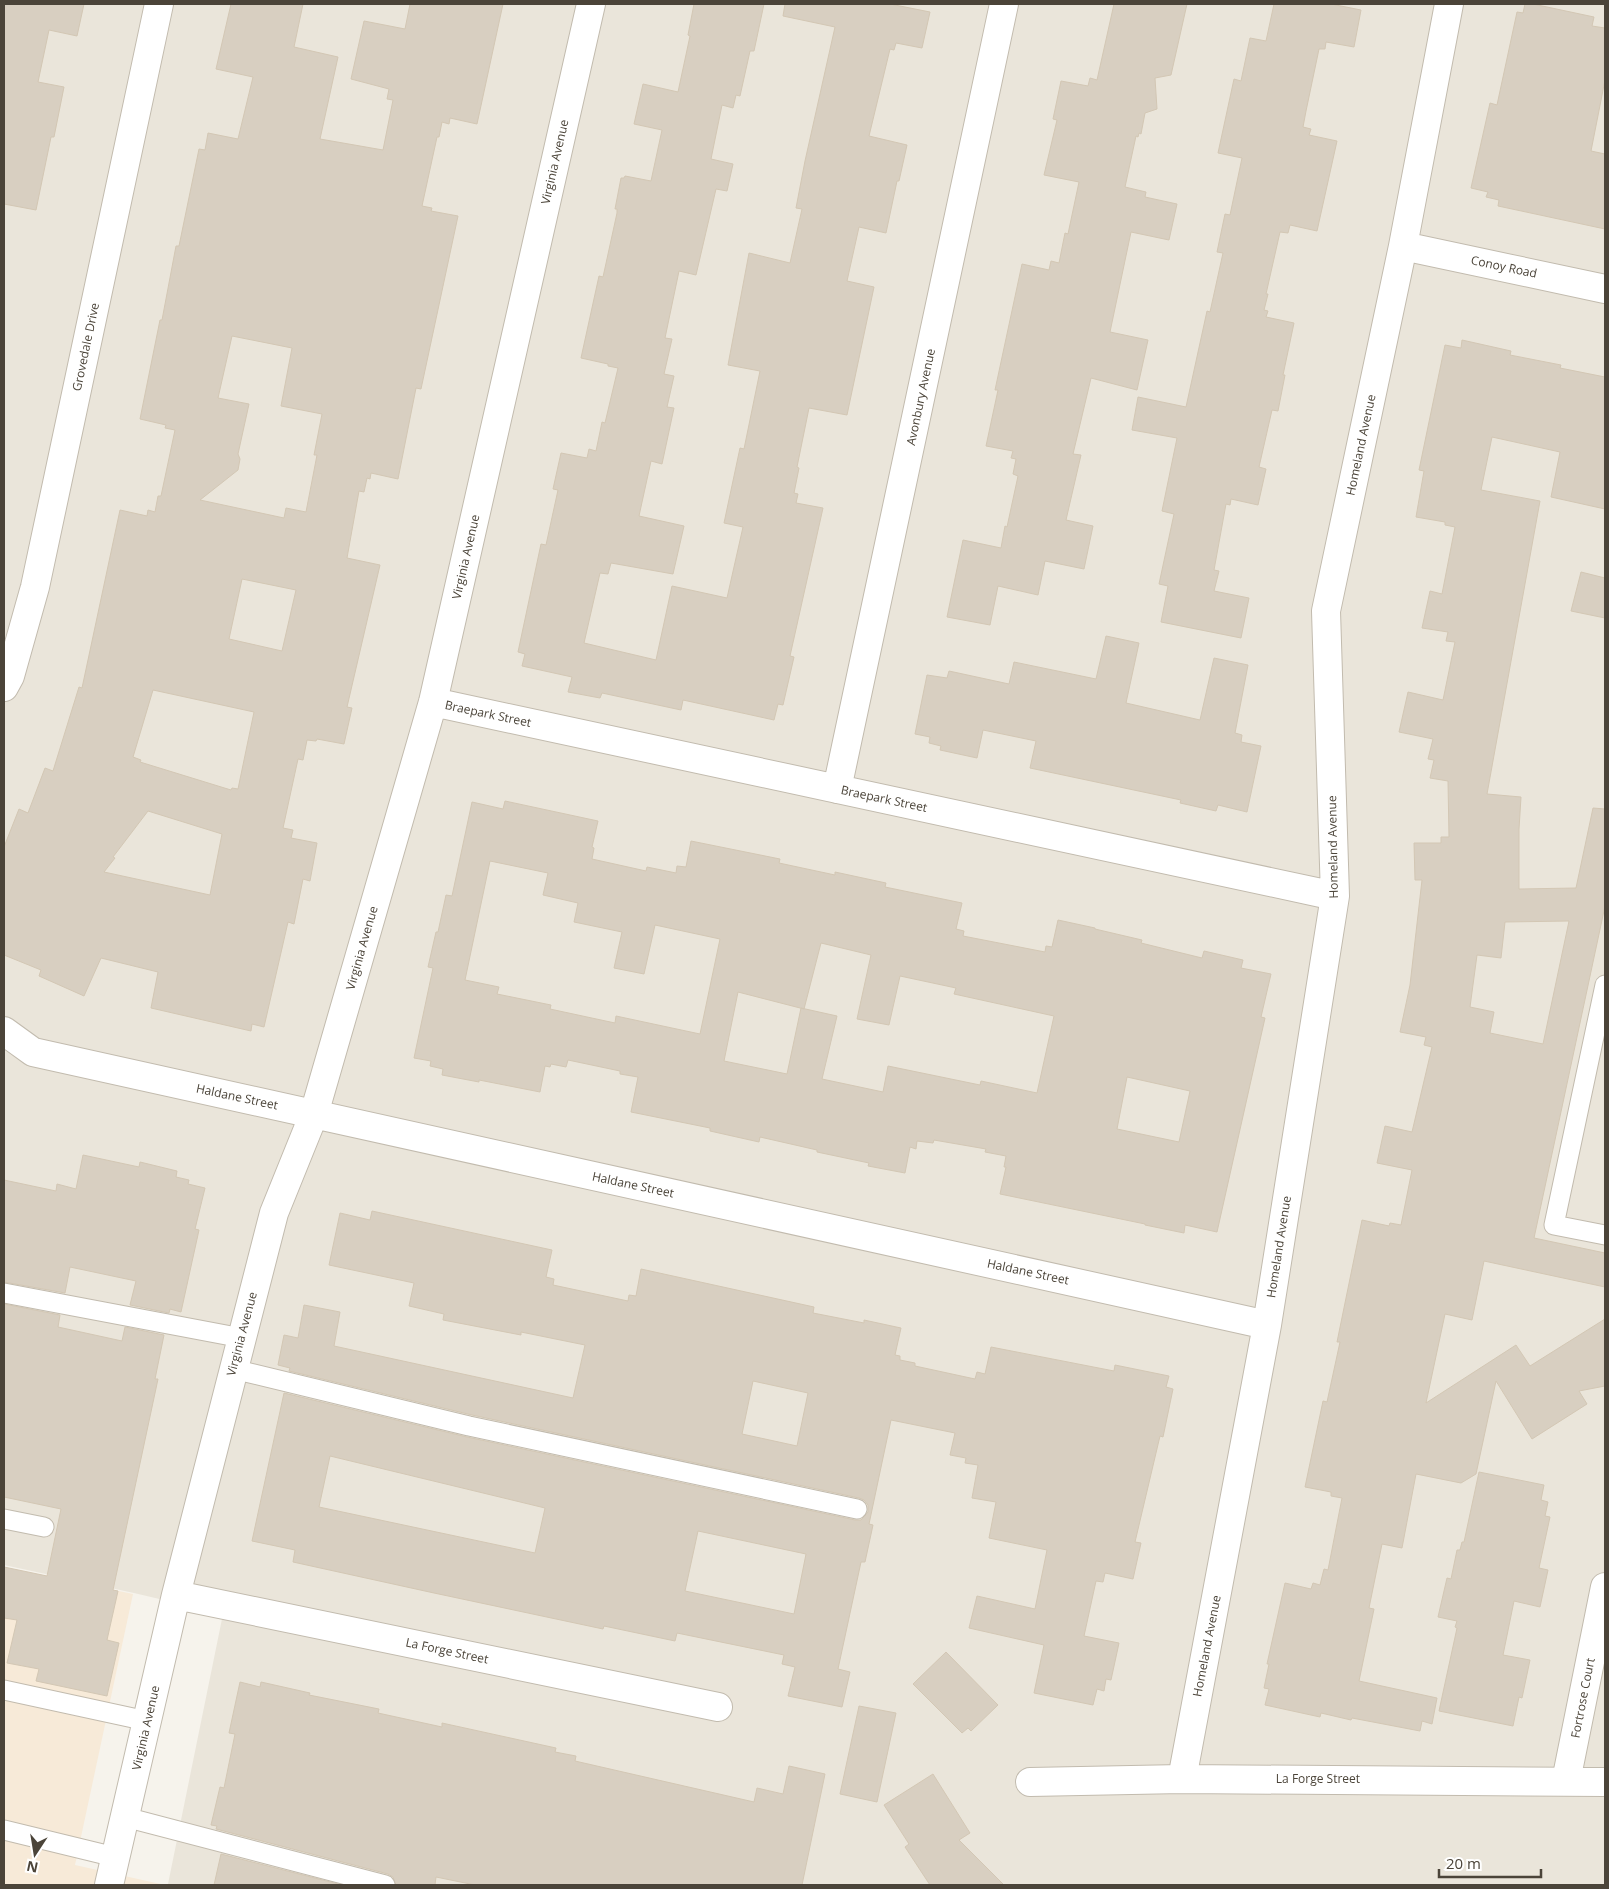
<svg xmlns="http://www.w3.org/2000/svg" width="1609" height="1889" font-family="'Open Sans',sans-serif">
  <style>
    .residential { fill: #eae5da }
    .commercial { fill: #f7ead8 }
    .building { fill: #d8cfc1; stroke: #d3c7b4; fill-rule: evenodd }
    .lines { fill: none; stroke-linecap: round; stroke-linejoin: round }
    .service-casing { stroke: #c2bbae; stroke-width: 21 }
    .minor-casing { stroke: #c2bbae; stroke-width: 30 }
    .service { stroke: #fff; stroke-width: 19 }
    .minor { stroke: #fff; stroke-width: 28 }
    .labels { text-anchor: middle; stroke-width: 4; stroke-linejoin: round; paint-order: stroke }
    .street-label { font-size: 12px; fill: #4b4439; stroke: #fff }
  </style>
  <rect width="100%" height="100%" fill="#f6f3ec"/>
  <path class="residential" d="M4,4h1601v1881h-1430l-7,-1 55,-270 -89,-21 -130,-28z"/>
  <path class="commercial" d="M4,1567l129,27 -58,271 90,20h-161z"/>
  <path class="building" d="M4,4h80l-7,32 -28,-6 -11,52 26,5 -10,50h-3l-15,73 -32,-6z
    M231,4h72l-9,43 44,10 -18,82 63,11 10,-50 -6,-1 2,-10 -38,-10 13,-58 41,8 5,-25h93l-26,120 -27,-6 -1,6 -7,-2 -3,15h-2l-15,69 10,2 -1,3 27,5 -37,173 -5,-1 -18,91 -27,-6 -1,6 -3,-1 -3,14 -5,-1 -12,67 33,7 -33,142 5,1 -8,36 -27,-5 -1,2 -9,-1 -4,20 -5,-1 -15,69 10,2 -2,8 26,5 -7,38 -7,-2 -9,45 -6,-2 -24,105 -12,-3 -1,7 -100,-23 7,-36 -57,-14 -17,38 -45,-20 2,-6 -37,-15v-108l15,-38 9,4 17,-45 8,3 26,-84 3,1 38,-178 27,6 1,-6 7,2 3,-16h3l14,-66 -10,-2 1,-3 -26,-6 20,-99h2l14,-74h3l20,-97 6,1 3,-17 30,6 15,-62 -37,-8zM232,336l60,12 -11,58 41,8 -8,41h3l-11,57 -20,-4 -2,10 -84,-18 38,-30 2,-11 -2,-5 11,-50 -31,-6zM242,579l54,11 -14,61 -53,-12zM153,690l101,22 -16,77 -6,-1 -1,2 -91,-28 1,-2 -8,-3zM148,811l74,23 -12,61 -106,-23 11,-14 -2,-1z
    M694,4h70l-10,47h-4l-10,45 -4,-1 -3,13 -11,-3 -11,54 22,5 -6,27 -11,-2 -20,86 -17,-4 -14,67 7,1 -8,35 10,2 -7,31 7,1 -12,56 -11,-3 -12,55 45,10 -11,48 -62,-11 -3,11 -8,-1 -16,70 72,17 16,-74 55,12 16,-71 -19,-4 16,-75 4,1 16,-78 -32,-6 21,-112 41,10 12,-54 -6,-1 9,-47 30,-134 -52,-11 2,-12h105l40,8 -8,36 -26,-5 -2,7 -4,-1 -21,87 38,9 -8,36h-2l-11,52 -27,-6 -12,54 27,6 -27,128 -38,-7 -12,59 2,1 -5,25 4,1 -2,9 27,5 -33,148 4,1 -11,48 -5,-1 -4,16 -91,-20 -2,10 -79,-17 -2,5 -32,-6 4,-15 -50,-11 3,-12 -7,-2 23,-108 5,1 12,-55 -5,-1 8,-36 26,5 2,-9 7,2 6,-29 3,1 13,-55 -10,-2v-2l-27,-6 18,-82 4,1 14,-64v-4h-2l6,-31h3l1,-2 26,5 11,-51 -28,-6 9,-40 35,8 12,-56 -2,-1z
    M1114,4h73l-16,71 -16,3 2,31 -12,4 -4,21 -2,-1 -1,4 -2,-1 -11,51 21,5 -1,5 32,7 -8,36 -38,-8 -21,100 38,8 -11,50 -46,-12 -18,76 8,1 -15,65 27,6 -9,43 -39,-8 -7,34 -40,-9 -8,39 -43,-8 16,-77 38,8 4,-22 2,1 11,-51 -5,-2 3,-15 -5,-1 2,-7 -27,-5 12,-56h-3l27,-126 27,6 2,-9 8,2 6,-30 3,1 11,-52 -35,-7 13,-55 -4,-1 8,-38 27,5 2,-8 7,2z
    M1274,4h57l30,6 -7,37 -28,-5 -1,7h-6l-13,62 -3,16 8,2 -2,6 28,6 -20,90 -27,-6 -2,8 -8,-1 -14,62h2l-4,16 4,1 -2,6 28,6 -11,52h2l-7,36 -6,-1 -13,57 7,2 -8,36 -27,-6 -1,6 -4,-1 -12,66 5,1 -5,20 35,7 -8,40 -80,-16 7,-36 -9,-2 15,-70 -12,-3 15,-73 -45,-8 6,-33 48,10 21,-96 3,1 13,-59 -6,-1 8,-38 5,1 12,-57 -24,-5 16,-74 7,2 9,-43 16,3z
    M1525,4h8l61,13 -2,9 13,2v52l-14,71 14,3v75l-107,-23 1,-6 -13,-3 2,-5 -17,-4 19,-85 7,2 20,-93 6,1z
    M1462,340l49,11 -1,4 51,10 -1,3 45,9v132l-54,-12 9,-45 -68,-15 -11,53 59,11 -53,293 34,3 -2,32v60l57,-1 17,-80 12,1v97l-71,332 71,15v34l-121,-26 -12,59 -27,-6 -19,89 90,-58 14,21 75,-47v67l-26,5 8,13 -55,35 -36,-58 -20,93 -15,9 -45,-9 -14,74 -20,-4 -13,64 5,1 -15,72 78,17 -5,26 -10,-3 -2,10 -68,-13 -1,2 -30,-7 -1,4 -55,-12 4,-16 -5,-1 5,-24h-2l18,-81 26,6 2,-6 7,2 4,-16 4,1 14,-72 -11,-2v-4l-26,-5 18,-86 4,1 13,-60h-3l25,-122 27,6 1,-3 11,2 11,-55 -35,-7 8,-37 27,6 20,-85 -8,-2 2,-8 -26,-5 10,-47 12,-105h-7l-1,-37h27v-6h8l-1,-56 -18,-3 4,-18 -6,-1 5,-20 -34,-7 9,-40 35,8 12,-58 -9,-1 2,-9 -26,-4 8,-37 12,3 13,-67 -10,-2v-3l-29,-5 8,-46 -5,-1 26,-125 16,3zM1569,921l-26,123 -53,-11 4,-21 -24,-5 7,-52 24,3 4,-36z
    M1581,572l24,6v40l-34,-7z
    M1106,636l33,7 -13,60 74,17 14,-62 34,7 -13,68 7,2 -1,7 20,4 -14,66 -29,-7 -2,6 -36,-8 1,-3 -151,-32 6,-27 -53,-11 -6,28 -37,-8 1,-4 -12,-3 1,-6 -15,-3 12,-59 20,3 2,-7 60,13 5,-22 82,17z
    M505,801l93,20 -6,26 2,1 -2,11 54,12 1,-4 29,6 1,-7 9,1 5,-26 89,18 -1,4 56,12v-3l51,11 -1,4 77,16 -6,26 8,2 -1,5 82,16 1,-6 6,1 6,-27 37,8v1l47,11 -1,3 61,15 2,-7 39,9 -2,8 30,6 -10,43 4,1 -48,214 -32,-7 -1,8 -39,-8v-1l-145,-30 6,-27h-2l2,-11 -21,-4 1,-3 -52,-9 -1,3 -16,-2 -1,8 -6,-2 -5,26 -37,-7 1,-3 -52,-11v-2l-57,-13 -1,5 -49,-11v-3l-79,-16 7,-35 -18,-3v-3l-52,-11 -2,7 -15,-3 -1,3 -5,-1 -5,26 -61,-12v2l-37,-7 1,-6 -13,-3 1,-5 -17,-3 19,-90 -5,-1 8,-35h2l8,-37 6,1 20,-94 31,7zM490,861l58,12 -5,22 35,8 -4,19 48,10 -8,36 30,6 11,-49 65,14 -20,95 -84,-18 -1,7 -65,-14 1,-4 -54,-11 2,-7 -34,-7zM821,943l50,12 -14,64 32,6 11,-49 56,12 -2,6 100,22 -17,77 -56,-12 -1,4 -92,-19 -5,26 -61,-13 15,-63 -36,-8 -14,66 -63,-13 14,-69 66,17zM1127,1077l63,14 -11,51 -62,-13z
    M83,1155l56,12 1,-5 37,9 -1,6 13,3 -1,4 17,4 -10,41 4,1 -18,82 -11,-3 -1,4 -39,-8 6,-24 -66,-14 -5,26 -61,-11v-102l52,11 1,-7 19,5z
    M372,1211l180,39 -6,27 8,2 -1,6 75,16 1,-6 7,1 5,-27 173,38 -1,6 51,10v-3l37,8 -6,27 5,1v4l15,3v3l60,13 2,-7 8,2 6,-27 123,24 1,-6 54,11 -3,11 7,2 -10,48 -3,-1 -25,106 6,1 -8,36 -28,-6 -2,9 -7,-1 -12,55 35,7 -8,37 -5,-1 -2,12 -7,-2 -4,16 -59,-12 10,-48 -75,-17 8,-32 58,13 12,-59 -58,-12 7,-36 -24,-4 6,-33 -13,-2 1,-5 -16,-3 5,-22 -64,-13 -22,104 4,1 -8,37h-4l-23,107 12,3 -8,35 -54,-11 7,-29 -13,-3 2,-9 -107,-22 -2,8 -71,-15 -1,3 -169,-36 -141,-31 2,-12 -43,-9 32,-148 183,44 388,83h6l7,-8v-7l-4,-5 -5,-2 -387,-83 -183,-44 1,-3 -12,-3 6,-30 14,3 6,-33 36,7 -6,34 239,52 12,-53 -64,-13v3l-78,-15 1,-6 -35,-8 5,-23 -85,-18 11,-52 30,7zM753,1381l55,12 -11,53 -55,-12zM330,1456l215,52 -10,45 -216,-46zM698,1531l108,23 -12,60 -109,-23z
    M4,1304l56,11 -2,12 64,14 3,-14 39,8 -9,44h3l-45,211 5,1 -11,49 12,3 -12,53 -71,-15 3,-12 -32,-6 10,-43 -13,-2v-51l43,9 14,-67 -57,-12z
    M1479,1472l65,13 -3,15 7,2 -3,14 5,1 -11,51 9,2 -8,37 -26,-6 -11,54 27,5 -8,38 -3,-1 -6,29 -74,-15 18,-83 -2,-1 2,-6 -19,-4 9,-39 4,1 6,-29h3l2,-8h2z
    M946,1652l52,53 -27,26 -3,-3 -6,5 -49,-49z
    M240,1682l20,5 1,-5 49,11 -1,2 70,14 -1,4 64,14v-4l114,25 -1,4 21,4 -1,5 179,41 3,-14 26,6 6,-28 36,8 -23,111h-327l-39,-8 -1,8h-39l-3,-8 -5,-3 -172,-45 1,-3 -6,-1 9,-38 4,1 11,-54 -6,-1z
    M859,1706l37,7 -19,89 -37,-8z
    M933,1774l37,59 -11,7 45,45h-74l-25,-38 4,-3 -25,-39z
    M221,1854l121,31h-128z"/>
  <g class="lines">
    <g class="service-casing">
      <path id="service" d="M1605,985l-51,240 51,10
        M4,1293l238,45
        M233,1369l236,57 388,83
        M4,1519l40,8
        M4,1690l143,31
        M125,1817l260,68
        M4,1830l111,27"/>
    </g>
    <g class="minor-casing">
      <path id="minor" d="M1403,246l202,43
        M4,687l6,-11 25,-89 124,-583
        M433,702l902,194
        M837,789l167,-785
        M4,1031l29,21 1234,273
        M176,1595l542,112
        M1182,1779l85,-454 68,-429 -9,-285 77,-365 46,-242
        M1566,1781l39,-194
        M1030,1782l152,-3 423,3
        M109,1885l67,-290 98,-382 40,-99 119,-412 158,-698"/>
    </g>
    <use href="#service" class="service"/>
    <use href="#minor" class="minor"/>
  </g>
  <g class="labels">
    <g class="street-label">
      <text transform="translate(555 162) rotate(-77)" y="4">Virginia Avenue</text>
      <text transform="translate(1504 267) rotate(12)" y="4">Conoy Road</text>
      <text transform="translate(86 347) rotate(-78)" y="4">Grovedale Drive</text>
      <text transform="translate(921 397) rotate(-78)" y="4">Avonbury Avenue</text>
      <text transform="translate(1361 445) rotate(-78)" y="4">Homeland Avenue</text>
      <text transform="translate(466 557) rotate(-77)" y="4">Virginia Avenue</text>
      <text transform="translate(488 714) rotate(12)" y="4">Braepark Street</text>
      <text transform="translate(884 799) rotate(12)" y="4">Braepark Street</text>
      <text transform="translate(1333 847) rotate(-91)" y="4">Homeland Avenue</text>
      <text transform="translate(362 948) rotate(-74)" y="4">Virginia Avenue</text>
      <text transform="translate(237 1097) rotate(12)" y="4">Haldane Street</text>
      <text transform="translate(633 1185) rotate(12)" y="4">Haldane Street</text>
      <text transform="translate(1279 1247) rotate(-81)" y="4">Homeland Avenue</text>
      <text transform="translate(1028 1272) rotate(12)" y="4">Haldane Street</text>
      <text transform="translate(242 1334) rotate(-75)" y="4">Virginia Avenue</text>
      <text transform="translate(1207 1646) rotate(-79)" y="4">Homeland Avenue</text>
      <text transform="translate(447 1651) rotate(12)" y="4">La Forge Street</text>
      <text transform="translate(1583 1698) rotate(-79)" y="4">Fortrose Court</text>
      <text transform="translate(146 1728) rotate(-77)" y="4">Virginia Avenue</text>
      <text x="1318" y="1783">La Forge Street</text>
    </g>
  </g>
  <rect width="1609" height="1889" fill="none" stroke="#4b4439" stroke-width="10"/>
  <g transform="translate(35 1854) rotate(192)" stroke="#ffffff" stroke-width="4" paint-order="stroke">
  <path d="M0-4L9 19L0 12L-9 19Z" fill="#4b4439"/>
  <text y="-8" font-size="14" font-weight="bold" text-anchor="middle" fill="#4b4439">N</text>
  </g>
  <path d="M1439 1869v8h102v-8" fill="none" stroke="#4b4439" stroke-width="2.5"/>
  <text x="1446" y="1869" font-size="15" fill="#4b4439" stroke="#ffffff" stroke-width="4" paint-order="stroke">20 m</text>
</svg>
